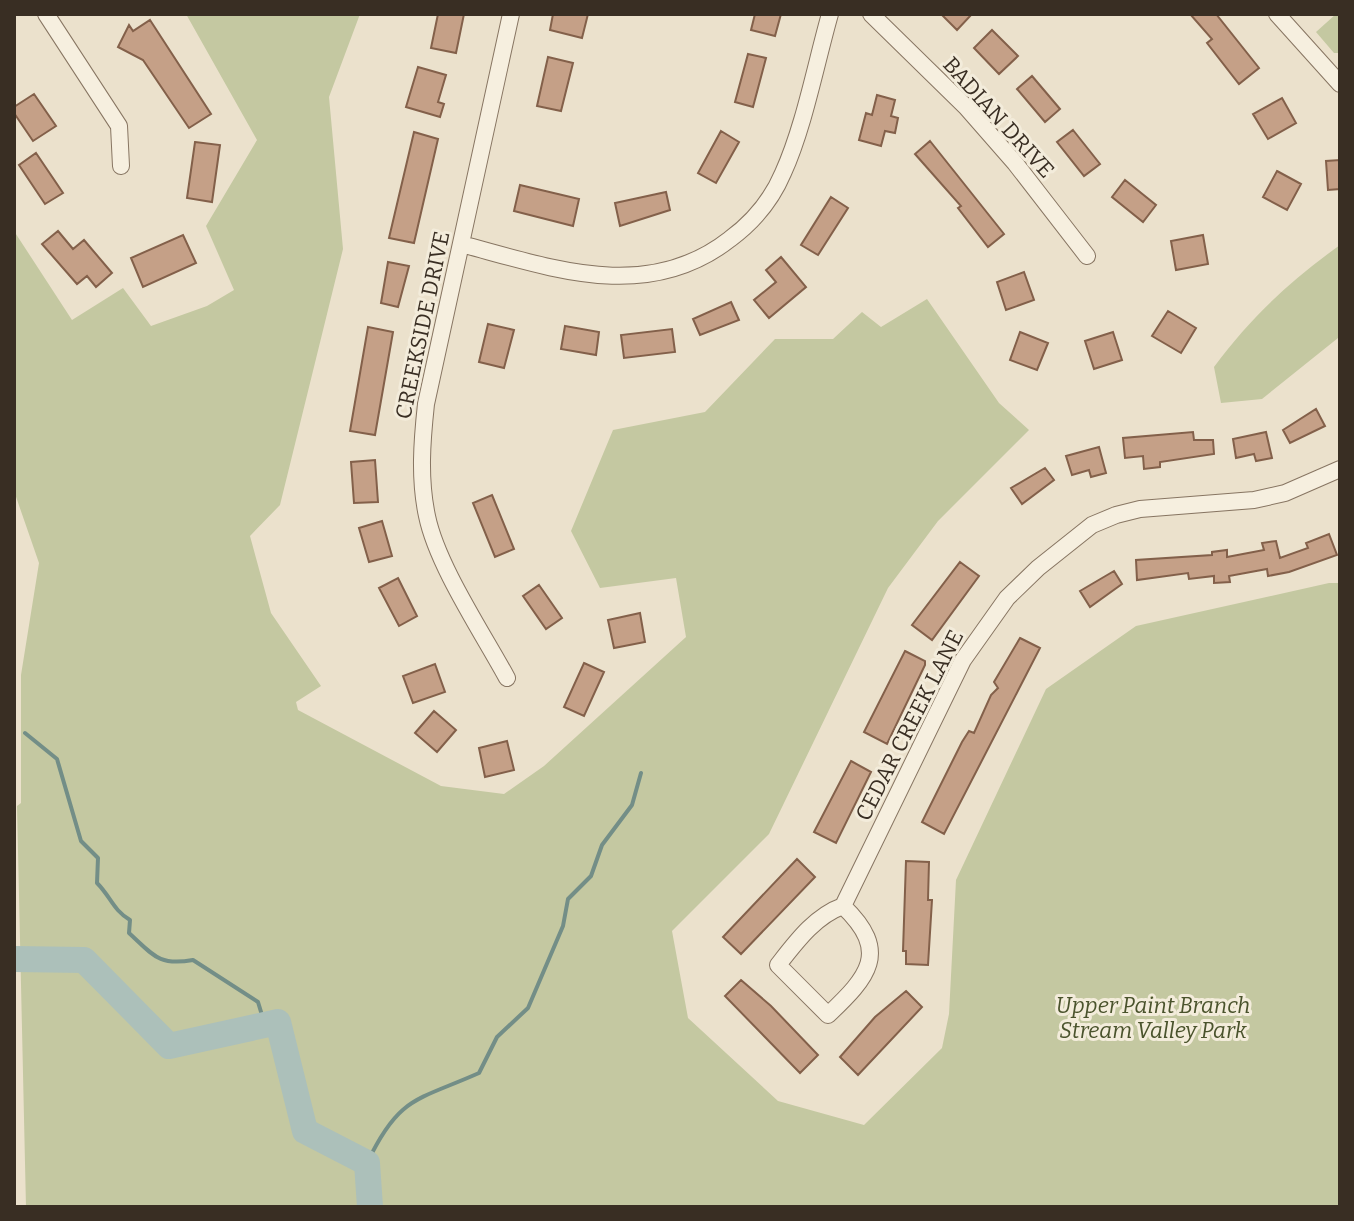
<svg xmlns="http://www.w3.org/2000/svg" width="1354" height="1221" font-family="Bitter,serif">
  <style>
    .green { fill: #c4c8a1 }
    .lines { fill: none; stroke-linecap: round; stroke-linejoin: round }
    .stream { stroke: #738e87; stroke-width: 4 }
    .river { stroke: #acc0ba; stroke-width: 26 }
    .building { fill: #c5a087; stroke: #83604a; stroke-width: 2 }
    .street-casing { stroke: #877562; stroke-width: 18 }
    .street { stroke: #f6efdf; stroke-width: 16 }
    .labels { text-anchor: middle; stroke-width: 6; stroke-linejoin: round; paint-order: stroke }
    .street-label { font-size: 22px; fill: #392e23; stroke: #f3ecdb }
    .park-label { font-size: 22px; font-style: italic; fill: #4a532c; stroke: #f3ecdb }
  </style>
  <rect width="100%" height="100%" fill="#ebe1cc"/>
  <path class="green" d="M186,14h174l-31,83 14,152 -63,256 -30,31 21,77 50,73 -25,16 2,8 143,76 63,8 40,-28 142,-129 -10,-59 -76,10 -29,-57 42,-101 92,-18 70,-73h58l29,-27 19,15 46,-28 72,104 30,27 -91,91 -50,67 -119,246 -97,97 16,87 90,83 86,24 78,-77 7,-34 7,-134 90,-191 90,-63 193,-43h11v624h-1314l-9,-401 4,-3v-128l18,-112 -25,-72v-260l58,89 51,-32 28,38 56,-20 27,-16 -28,-64 51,-86z
    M1336,14h4v39h-6l-18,-21z
    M1340,245l-2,93 -76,61 -41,4 -7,-36c36,-49 76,-86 126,-122z"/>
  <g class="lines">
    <path class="stream" d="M25,733l32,26 24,82 17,17 -1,25c14,14 16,27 33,37l-1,13c25,23 30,33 64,27l65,42 7,23
      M367,1163c32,-67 49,-62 112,-90l18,-36 31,-29 35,-82 5,-27 23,-23 11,-31 30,-40 9,-32"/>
    <path class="river" d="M14,959l70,1 85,86 109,-24 27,109 62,32 3,44"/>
  </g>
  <path class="building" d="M438,14h26l-8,39 -25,-5z
    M553,14h35l-6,24 -32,-8z
    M755,14h26l-6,22 -24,-6z
    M941,14h31l-15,16z
    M1190,14h26l43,54 -20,16 -32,-41 5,-4z
    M150,20l61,94 -22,14 -46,-68 -25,-13 11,-22 4,6z
    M992,30l26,26 -19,18 -25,-26z
    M748,54l18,4 -13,49 -18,-5z
    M548,57l25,6 -12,48 -24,-5z
    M418,67l28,8 -8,27 6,2 -4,13 -34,-10z
    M1032,76l28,33 -15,13 -28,-33z
    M34,94l22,32 -23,15 -19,-28v-6z
    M877,95l18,5 -4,16 7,2 -3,15 -10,-2 -4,15 -22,-6 7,-27 6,2z
    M1282,98l14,25 -28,16 -15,-25z
    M1073,130l27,34 -16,12 -27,-34z
    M721,131l18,11 -23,41 -18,-10z
    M414,132l24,7 -24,104 -25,-5z
    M930,141l74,93 -16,13 -30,-39 3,-2 -46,-52z
    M195,142l25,3 -8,57 -25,-4z
    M36,153l27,40 -18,11 -26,-39z
    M1340,160v29l-12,1 -2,-29z
    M1277,171l24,13 -14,26 -24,-13z
    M1125,180l31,25 -13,17 -31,-25z
    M520,185l59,14 -6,27 -59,-15z
    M666,192l4,18 -50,16 -5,-23z
    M831,197l17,11 -30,47 -17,-10z
    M58,231l15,18 11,-9 28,33 -16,14 -9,-11 -10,8 -35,-40z
    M183,235l13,28 -53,24 -12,-29z
    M1203,235l5,29 -32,6 -5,-29z
    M781,257l25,30 -37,31 -15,-18 22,-18 -10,-12z
    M388,262l21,4 -11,41 -17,-4z
    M1024,272l10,28 -28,10 -9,-28z
    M731,302l8,18 -39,15 -7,-16z
    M1168,311l28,17 -15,25 -29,-17z
    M488,324l26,6 -10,38 -25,-6z
    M565,326l34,6 -3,23 -35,-6z
    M368,327l25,5 -18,103 -25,-4z
    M672,329l3,23 -51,6 -3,-23z
    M1020,332l28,11 -11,27 -27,-10z
    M1113,332l9,28 -28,9 -9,-28z
    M1316,409l9,17 -35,17 -7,-13z
    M1193,432l1,8h19l1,14 -54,8v5l-16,2 -1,-13 -18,2 -2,-20z
    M1266,432l6,26 -16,3 -2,-7 -18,4 -3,-19z
    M1099,447l7,26 -15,4 -2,-7 -17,5 -6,-19z
    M375,460l3,42 -24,1 -3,-41z
    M1045,468l9,12 -32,24 -11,-16z
    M492,495l22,54 -19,8 -22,-54z
    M382,521l10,35 -23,6 -10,-34z
    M1329,534l8,21 -48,17 -21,4 -1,-7 -38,7 1,6 -16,1v-7l-25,3 -1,-6 -51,7 -1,-20 76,-5v-3l15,-2v7l37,-7 -2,-7 14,-2 4,17 28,-10 -2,-5z
    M960,562l19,14 -47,64 -20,-15z
    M1114,571l8,13 -32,23 -10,-16z
    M398,578l19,38 -18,10 -20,-38z
    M539,585l23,33 -16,11 -23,-33z
    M640,613l5,29 -31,6 -6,-28z
    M1020,638l20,10 -96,186 -22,-12 40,-80 7,-11 5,2 17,-38 7,-7 -4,-6z
    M905,651l20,10v4l-38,79 -23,-12z
    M584,663l20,9 -20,44 -20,-9z
    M435,664l10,28 -32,11 -10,-27z
    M434,711l22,19 -19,22 -22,-19z
    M507,741l7,29 -29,7 -6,-29z
    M851,761l20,11 -35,71 -22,-11z
    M797,859l18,18 -74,77 -18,-17z
    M906,861l23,1 -1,38h4l-4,65 -22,-1v-13h-3z
    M741,980l30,26 47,49 -18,18 -75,-77z
    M906,991l16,16 -64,68 -18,-18 35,-40z"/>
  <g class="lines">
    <g class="street-casing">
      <path id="street" d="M46,14l73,112 2,40
        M871,14l95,93 49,56 72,93
        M1277,14l63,70
        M461,244c91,24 186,60 269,-5 23,-17 42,-40 53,-66 21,-46 33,-110 47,-159
        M507,678c-25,-46 -70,-113 -80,-162 -8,-37 -5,-75 -1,-112l85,-390
        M843,906c48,46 25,71 -15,109l-50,-50c18,-23 37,-49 65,-59l120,-246 44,-62 31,-30 54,-43 24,-10 24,-6 114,-9 31,-7 55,-24"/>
    </g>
    <use href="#street" class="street"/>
  </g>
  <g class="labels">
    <g class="street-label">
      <text transform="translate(999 117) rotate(48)" y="8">BADIAN DRIVE</text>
      <text transform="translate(422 325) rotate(-78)" y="8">CREEKSIDE DRIVE</text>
      <text transform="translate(909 725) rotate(-63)" y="8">CEDAR CREEK LANE</text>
    </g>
    <g class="park-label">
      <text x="1153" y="1013">Upper Paint Branch<tspan x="1153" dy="25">Stream Valley Park</tspan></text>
    </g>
  </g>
  <rect width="1354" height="1221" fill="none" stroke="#392e23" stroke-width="32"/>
</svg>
